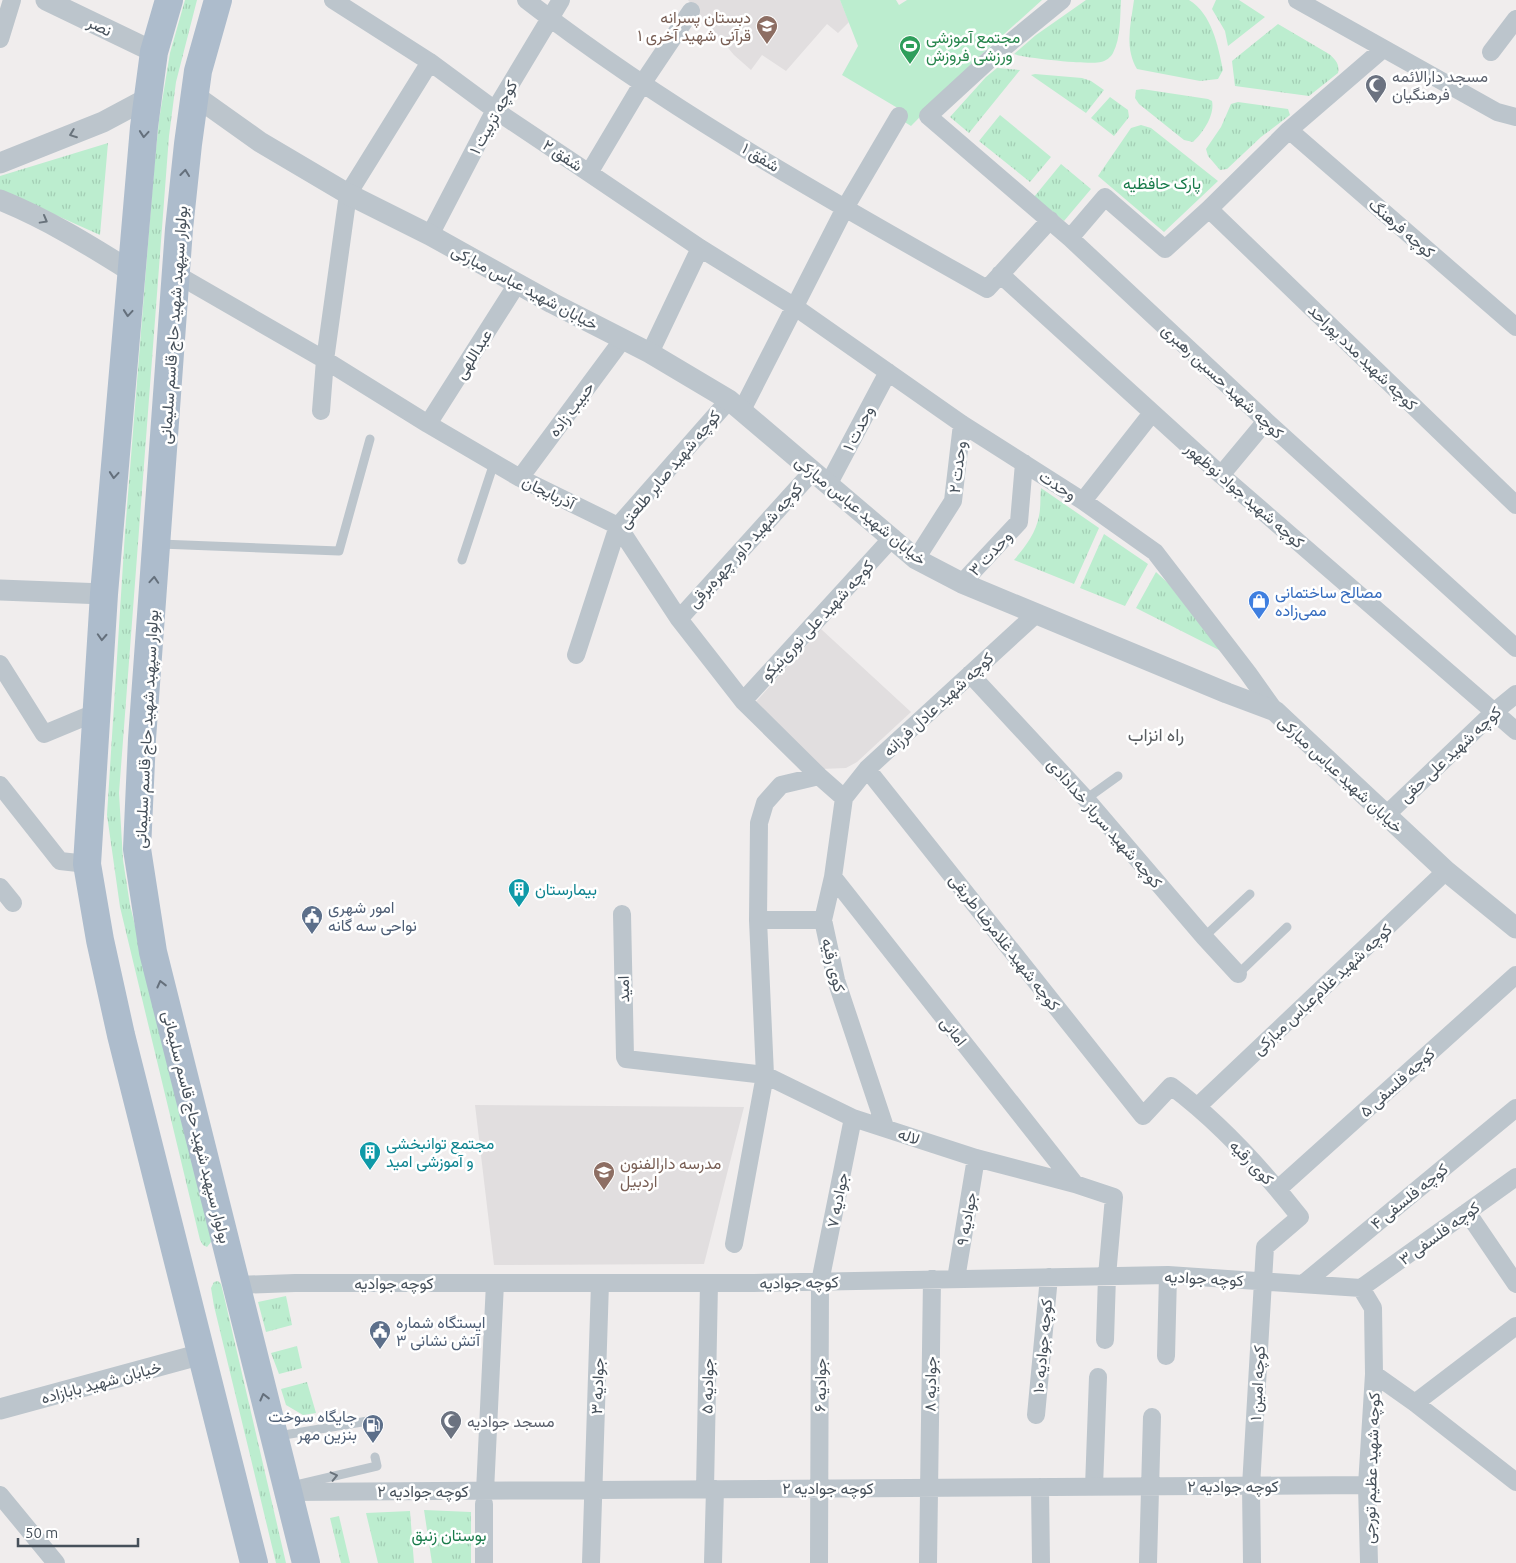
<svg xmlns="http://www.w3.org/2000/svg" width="1516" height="1563" font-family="Ubuntu,Vazirmatn,sans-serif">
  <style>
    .education { fill: #e1dedf }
    .grass { fill: url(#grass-tufts) }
    .pitch { fill: #bcedcf }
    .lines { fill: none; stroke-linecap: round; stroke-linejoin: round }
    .service { stroke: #bcc5cc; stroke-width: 9 }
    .minor { stroke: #bcc5cc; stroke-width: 18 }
    .tertiary { stroke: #bcc5cc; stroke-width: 21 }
    .primary { stroke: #adbccc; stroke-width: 28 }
    .oneway { stroke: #69737c }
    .oneway2 { stroke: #65707c }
    .labels { text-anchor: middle; stroke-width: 5; stroke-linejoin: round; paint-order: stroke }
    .education-label { font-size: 16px; fill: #785e54; stroke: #fff; text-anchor: end }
    .street-label { font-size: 16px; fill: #46505a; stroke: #fff }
    .leisure-label { font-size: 16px; fill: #27864d; stroke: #fff; text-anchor: start }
    .worship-label { font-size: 16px; fill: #5b616d; stroke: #fff; text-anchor: start }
    .park-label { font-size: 16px; fill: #187a4a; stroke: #fff }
    .shop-label { font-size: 16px; fill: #366cbe; stroke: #fff; text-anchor: start }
    .culture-label { font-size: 16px; fill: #0d838f; stroke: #fff; text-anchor: start }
    .service-label { font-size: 16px; fill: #4e5e75; stroke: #fff; text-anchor: start }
    .neighbourhood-label { font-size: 18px; fill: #5a5e62; stroke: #fff }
  </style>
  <defs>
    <pattern id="grass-tufts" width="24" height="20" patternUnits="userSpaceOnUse" patternTransform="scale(1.25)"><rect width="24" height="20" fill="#bcedcf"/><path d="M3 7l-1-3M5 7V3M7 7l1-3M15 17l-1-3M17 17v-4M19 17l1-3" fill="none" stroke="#a3cdb4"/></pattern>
  </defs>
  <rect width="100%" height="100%" fill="#f0eded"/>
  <path class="education" d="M688,0h152l9,22 -11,11 -11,-9 -41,47 -24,-16 -11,15 -17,-15z
    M821,629l90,83 -54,50 -11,6 -25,1 -67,-65z
    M475,1105l269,2 -40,157 -210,1z"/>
  <path class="grass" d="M185,0h12l-21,82 -7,54 -50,657 4,67 7,45 81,331v6l-4,5 -4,-2 -3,-5 -80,-333 -13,-92 18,-283 29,-363 5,-49 11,-67z
    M1086,0h35c-1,16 0,38 -8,53 -2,4 -7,8 -12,9 -9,3 -77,-4 -87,-8l22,-19z
    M1134,0h55c23,14 29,46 34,70l-5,9 -18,2 -63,-12c-13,-22 -6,-46 -3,-69z
    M1216,0h23l26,17 -37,29 -3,-15 -13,-22z
    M1278,24l51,30c6,5 11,10 9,19l-29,23 -74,-10 -3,-25z
    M997,68l23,2 -51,63 -19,-16 36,-40z
    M1035,74l47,4 9,3 13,9 -18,23 -55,-38z
    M1142,89l66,10 4,2c3,14 -9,32 -19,41l-9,-2 -45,-36 -4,-6 1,-8z
    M1110,97l18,13 1,7 -15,19 -23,-18z
    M1238,102l50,7 2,6 -29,22 -34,32 -7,1 -12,-14 -2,-7 15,-22 10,-23z
    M1000,115l51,42 -21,25 -51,-41z
    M1141,125l10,3 67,53 -54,51 -66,-56 33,-48z
    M108,143l-8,92 -100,-45v-14z
    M1061,164l30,25 -27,32 -30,-24z
    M1041,488l58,40 -25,56 -60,-24c11,-13 22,-27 25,-44 2,-9 1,-19 2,-28z
    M1104,534l44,30 -23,42 -45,-18z
    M1156,572l12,11 53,68 -85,-43z
    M218,1281l3,3 3,12 62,267h-10l-62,-257 -3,-18 3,-6z
    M286,1296l6,29 -26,7 -8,-30z
    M297,1346l5,22 -23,6 -8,-21z
    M307,1382l9,31 -13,2 -17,-10 -5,-16z
    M424,1510l47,2v51h-39z
    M410,1511l4,52h-36l-12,-50z
    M339,1516l11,47h-9l-11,-45z"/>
  <path class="pitch" d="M840,0h56l3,5 8,-5h135l-60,54 -71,72 -8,-5 3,-8 -64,-38 16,-29z"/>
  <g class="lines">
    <path class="service" d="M160,544l179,7 31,-112
      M462,560l32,-97
      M1086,799l32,-23
      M1204,937l46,-43
      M1238,974l49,-47
      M278,1436l90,-15 3,13
      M292,1486l85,-20 -2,-9"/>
    <path class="minor" d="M333,0l97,62 65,48 94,63 111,75 95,59 167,117 121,77 72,51 93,121 27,38
      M526,0c143,111 304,200 461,289l63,-69
      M1062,0l-72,59 -62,57 142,122 196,183 250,227
      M1297,0l200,112 19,5
      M0,39l12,-39
      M1491,52l25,-33
      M1289,130l227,197
      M589,173l53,-89 49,-73
      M1209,209l307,296
      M430,235l65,-125 66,-110
      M1070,238l35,-41 60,52 44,-40 80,-79 94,-81
      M176,274l149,86 103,64 92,54 98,48 61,93 64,82 76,75 25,22
      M1000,274l221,201 295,256
      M650,353l50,-105
      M742,410l103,-202 54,-92
      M321,411l4,-51 23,-166 82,-132
      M428,424l89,-140
      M1221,475l45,-54
      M520,478l103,-139
      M828,485l60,-113
      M1083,501l69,-88
      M916,559l37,-58 9,-77
      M962,583l57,-61 5,-59
      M679,619l133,-147
      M576,655l42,-129 111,-126
      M0,664l44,70 53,-22
      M970,674l116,125 118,138 34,37
      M743,701l149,-163
      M867,769l276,347 28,-30c47,35 92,84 129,131l-35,30 -14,239 1,77
      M0,785l60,76 27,3
      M844,798l-11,79 -10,43 13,60 49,147
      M844,798l23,-29 169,-155
      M1385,816l109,-104 22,-18
      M833,877l242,307
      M0,887l13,16
      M622,914l3,143 1,2 139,16 88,43 123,40 99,26 39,13 -7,79 -2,64
      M758,920h65
      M1198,1106l248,-235
      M1278,1189l238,-214
      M1467,1212l49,72
      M734,1244l31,-169 -7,-155 1,-97 6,-20 16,-18 38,-9
      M956,1279l20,-121
      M1303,1284l213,-176
      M236,1285l59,-2h459l414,-8 193,13
      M1361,1288l12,20 1,66 -7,111 2,78
      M1361,1288l155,-111
      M1166,1356l2,-81
      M1374,1374l41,29 101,79
      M1415,1403l101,-77
      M1036,1415l13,-138
      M1040,1487l1,76
      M1094,1487l4,-110
      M705,1489l4,-206
      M485,1491l10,-208
      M288,1492l1079,-7
      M0,1495l56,68
      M484,1563v-59
      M591,1563l9,-280
      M713,1563l2,-74
      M819,1563l1,-281 33,-164
      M928,1563l4,-284
      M1148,1563l4,-146"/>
    <path class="tertiary" d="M46,0l108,52
      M194,95l66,47 88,52 82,41 122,68 98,50 79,47 187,159 46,24 265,110 48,18 171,160 70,57
      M0,163l103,-41 45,-24
      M0,200c47,19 89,45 132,72
      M0,590l104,4
      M0,1409l202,-55"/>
    <path class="primary" d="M169,0l-15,52 -10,75 -40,467 -17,270 13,76 21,95 133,528
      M218,0l-20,71 -10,73 -9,85 -37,510 -5,110 16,103 153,611"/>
  </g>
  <defs><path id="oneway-chevron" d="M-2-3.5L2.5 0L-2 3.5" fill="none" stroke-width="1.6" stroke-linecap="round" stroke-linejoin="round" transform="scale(1.25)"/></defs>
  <g class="oneway">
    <use href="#oneway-chevron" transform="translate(73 134) rotate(159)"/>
    <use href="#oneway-chevron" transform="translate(44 220) rotate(29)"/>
    <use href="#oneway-chevron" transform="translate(334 1476) rotate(-13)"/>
  </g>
  <g class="oneway2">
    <use href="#oneway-chevron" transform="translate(144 134) rotate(95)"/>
    <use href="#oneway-chevron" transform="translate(185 173) rotate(-84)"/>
    <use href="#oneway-chevron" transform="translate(128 313) rotate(95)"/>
    <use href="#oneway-chevron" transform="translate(114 475) rotate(95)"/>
    <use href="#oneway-chevron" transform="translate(154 580) rotate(-86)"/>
    <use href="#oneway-chevron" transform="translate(102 637) rotate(93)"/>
    <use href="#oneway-chevron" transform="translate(161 984) rotate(-104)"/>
    <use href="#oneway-chevron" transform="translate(264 1397) rotate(-104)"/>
  </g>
  <defs>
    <g id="school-pin" transform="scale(1.125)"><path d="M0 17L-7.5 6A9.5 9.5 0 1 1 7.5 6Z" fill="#8d6e63" stroke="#fff"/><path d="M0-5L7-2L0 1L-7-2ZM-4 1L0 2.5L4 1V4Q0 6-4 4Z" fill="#fff"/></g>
    <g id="stadium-pin" transform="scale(1.125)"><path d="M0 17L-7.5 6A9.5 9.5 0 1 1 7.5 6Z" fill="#2e9e5b" stroke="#fff"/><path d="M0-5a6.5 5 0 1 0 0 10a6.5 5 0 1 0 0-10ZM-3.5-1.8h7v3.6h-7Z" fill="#fff"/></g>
    <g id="mosque-pin" transform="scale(1.125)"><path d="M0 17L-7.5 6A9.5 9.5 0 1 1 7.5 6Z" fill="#6b7280" stroke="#fff"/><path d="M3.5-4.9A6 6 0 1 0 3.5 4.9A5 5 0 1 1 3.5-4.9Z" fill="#fff"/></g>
    <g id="shop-pin" transform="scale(1.125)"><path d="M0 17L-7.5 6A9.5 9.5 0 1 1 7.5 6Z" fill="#3f7fe0" stroke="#fff"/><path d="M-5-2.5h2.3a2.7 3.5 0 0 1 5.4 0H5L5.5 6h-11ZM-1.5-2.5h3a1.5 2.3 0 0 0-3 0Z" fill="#fff"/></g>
    <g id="building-pin" transform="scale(1.125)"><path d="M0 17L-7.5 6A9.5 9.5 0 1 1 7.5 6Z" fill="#0f9aa8" stroke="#fff"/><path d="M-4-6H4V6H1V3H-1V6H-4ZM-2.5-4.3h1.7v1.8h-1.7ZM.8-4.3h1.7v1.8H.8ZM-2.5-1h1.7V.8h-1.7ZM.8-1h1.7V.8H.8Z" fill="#fff"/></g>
    <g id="civic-pin" transform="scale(1.125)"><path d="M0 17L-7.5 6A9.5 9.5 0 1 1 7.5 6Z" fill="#5c6f8a" stroke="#fff"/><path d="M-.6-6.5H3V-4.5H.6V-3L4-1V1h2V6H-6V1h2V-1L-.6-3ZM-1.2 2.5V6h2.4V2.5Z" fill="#fff"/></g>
    <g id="fuel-pin" transform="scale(1.125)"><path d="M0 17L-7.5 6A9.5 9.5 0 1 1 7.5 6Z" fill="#5c6f8a" stroke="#fff"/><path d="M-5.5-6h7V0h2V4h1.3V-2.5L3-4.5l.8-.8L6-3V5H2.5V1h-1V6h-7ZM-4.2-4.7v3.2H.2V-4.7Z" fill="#fff"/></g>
  </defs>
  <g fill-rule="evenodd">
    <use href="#school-pin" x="767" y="26"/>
    <use href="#stadium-pin" x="910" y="46"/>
    <use href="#mosque-pin" x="1376" y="85"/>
    <use href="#shop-pin" x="1259" y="601"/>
    <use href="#building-pin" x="519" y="889"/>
    <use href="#civic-pin" x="312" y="916"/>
    <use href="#building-pin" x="370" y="1152"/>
    <use href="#school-pin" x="604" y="1172"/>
    <use href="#civic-pin" x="380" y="1331"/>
    <use href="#mosque-pin" x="451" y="1421"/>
    <use href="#fuel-pin" x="373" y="1425"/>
  </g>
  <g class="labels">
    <g class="education-label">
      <text x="751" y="23">دبستان پسرانه<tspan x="751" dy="18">قرآنی شهید آخری ۱</tspan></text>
      <text x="620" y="1169" text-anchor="start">مدرسه دارالفنون<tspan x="620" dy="18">اردبیل</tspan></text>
    </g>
    <g class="street-label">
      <text transform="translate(100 26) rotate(26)" y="6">نصر</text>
      <text transform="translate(493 117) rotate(-61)" y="6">کوچه تربیت ۱</text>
      <text transform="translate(563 155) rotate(34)" y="6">شفق ۲</text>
      <text transform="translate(761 157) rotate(31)" y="6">شفق ۱</text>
      <text transform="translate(1402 228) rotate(41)" y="6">کوچه فرهنگ</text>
      <text transform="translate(525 287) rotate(28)" y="6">خیابان شهید عباس مبارکی</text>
      <text transform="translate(173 325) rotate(-86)" y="6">بولوار سپهبد شهید حاج قاسم سلیمانی</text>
      <text transform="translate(473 354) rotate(-58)" y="6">عبداللهی</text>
      <text transform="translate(1363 357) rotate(44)" y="6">کوچه شهید مدد پوراحد</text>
      <text transform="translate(1223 381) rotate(43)" y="6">کوچه شهید حسین رهبری</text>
      <text transform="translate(571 409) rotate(-53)" y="6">حبیب زاده</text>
      <text transform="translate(858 428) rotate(-62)" y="6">وحدت ۱</text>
      <text transform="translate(957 467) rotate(-83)" y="6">وحدت ۲</text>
      <text transform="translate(669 469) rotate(-50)" y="6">کوچه شهید صابر طلعتی</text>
      <text transform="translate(1058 485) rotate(33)" y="6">وحدت</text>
      <text transform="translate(549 492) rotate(26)" y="6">آذربایجان</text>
      <text transform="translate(1245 495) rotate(41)" y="6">کوچه شهید جواد نوظهور</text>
      <text transform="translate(861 510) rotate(39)" y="6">خیابان شهید عباس مبارکی</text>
      <text transform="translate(745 545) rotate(-48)" y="6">کوچه شهید داور چهره‌برقی</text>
      <text transform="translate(990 553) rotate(-47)" y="6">وحدت ۳</text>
      <text transform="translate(817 620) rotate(-47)" y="6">کوچه شهید علی نوری‌نیکو</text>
      <text transform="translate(938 704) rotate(-43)" y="6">کوچه شهید عادل فرزانه</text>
      <text transform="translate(146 729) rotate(-87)" y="6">بولوار سپهبد شهید حاج قاسم سلیمانی</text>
      <text transform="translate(1450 754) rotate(-43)" y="6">کوچه شهید علی حقی</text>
      <text transform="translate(1341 774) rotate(43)" y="6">خیابان شهید عباس مبارکی</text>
      <text transform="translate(1105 823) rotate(49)" y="6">کوچه شهید سرباز خدادادی</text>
      <text transform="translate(1005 942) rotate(52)" y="6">کوچه شهید غلامرضا طریقی</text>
      <text transform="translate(834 965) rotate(76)" y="6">کوی رقیه</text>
      <text transform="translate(623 989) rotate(-91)" y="6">امید</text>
      <text transform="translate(1322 989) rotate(-43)" y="6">کوچه شهید غلام‌عباس مبارکی</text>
      <text transform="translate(954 1031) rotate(52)" y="6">امانی</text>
      <text transform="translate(1397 1082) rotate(-42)" y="6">کوچه فلسفی ۵</text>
      <text transform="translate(197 1127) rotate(76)" y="6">بولوار سپهبد شهید حاج قاسم سلیمانی</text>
      <text transform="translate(909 1136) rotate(19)" y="6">لاله</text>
      <text transform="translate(1252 1162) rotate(46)" y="6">کوی رقیه</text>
      <text transform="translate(1409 1196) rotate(-39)" y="6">کوچه فلسفی ۴</text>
      <text transform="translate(837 1200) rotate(-79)" y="6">جوادیه ۷</text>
      <text transform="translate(966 1219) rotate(-80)" y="6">جوادیه ۹</text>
      <text transform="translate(1439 1233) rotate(-36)" y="6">کوچه فلسفی ۳</text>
      <text transform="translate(1204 1278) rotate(3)" y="6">کوچه جوادیه</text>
      <text transform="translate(799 1282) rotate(-1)" y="6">کوچه جوادیه</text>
      <text x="394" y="1289">کوچه جوادیه</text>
      <text transform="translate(1042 1346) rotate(-85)" y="6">کوچه جوادیه ۱۰</text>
      <text transform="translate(101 1382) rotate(-15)" y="6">خیابان شهید بابازاده</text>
      <text transform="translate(1257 1383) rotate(-87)" y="6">کوچه امین ۱</text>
      <text transform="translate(930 1384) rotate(-89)" y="6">جوادیه ۸</text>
      <text transform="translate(820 1385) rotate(-90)" y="6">جوادیه ۶</text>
      <text transform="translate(597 1386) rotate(-88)" y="6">جوادیه ۳</text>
      <text transform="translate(707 1386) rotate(-89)" y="6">جوادیه ۵</text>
      <text transform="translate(1371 1468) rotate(-88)" y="6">کوچه شهید عظیم تورجی</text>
      <text x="1233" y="1492">کوچه جوادیه ۲</text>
      <text x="828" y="1494">کوچه جوادیه ۲</text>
      <text x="423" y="1497">کوچه جوادیه ۲</text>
    </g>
    <g class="leisure-label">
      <text x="926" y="43">مجتمع آموزشی<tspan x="926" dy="18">ورزشی فروزش</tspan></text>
    </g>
    <g class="worship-label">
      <text x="1392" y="82">مسجد دارالائمه<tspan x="1392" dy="18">فرهنگیان</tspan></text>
      <text x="467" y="1427">مسجد جوادیه</text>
    </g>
    <g class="park-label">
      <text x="1162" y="189">پارک حافظیه</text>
      <text x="449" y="1541">بوستان زنبق</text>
    </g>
    <g class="shop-label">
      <text x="1275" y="598">مصالح ساختمانی<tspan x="1275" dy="18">ممی‌زاده</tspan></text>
    </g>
    <g class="culture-label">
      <text x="535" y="895">بیمارستان</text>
      <text x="386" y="1149">مجتمع توانبخشی<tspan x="386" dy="18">و آموزشی امید</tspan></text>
    </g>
    <g class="service-label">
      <text x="328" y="913">امور شهری<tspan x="328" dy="18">نواحی سه گانه</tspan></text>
      <text x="396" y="1328">ایستگاه شماره<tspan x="396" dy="18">۳ آتش نشانی</tspan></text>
      <text x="357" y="1422" text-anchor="end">جایگاه سوخت<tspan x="357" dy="18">بنزین مهر</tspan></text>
    </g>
    <g class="neighbourhood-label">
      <text x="1156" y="741">راه انزاب</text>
    </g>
  </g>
  <path d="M18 1538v8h120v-8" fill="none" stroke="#46505a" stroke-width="2.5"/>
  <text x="25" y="1538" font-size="15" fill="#46505a" stroke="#ffffff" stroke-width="4" paint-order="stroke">50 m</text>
</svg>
